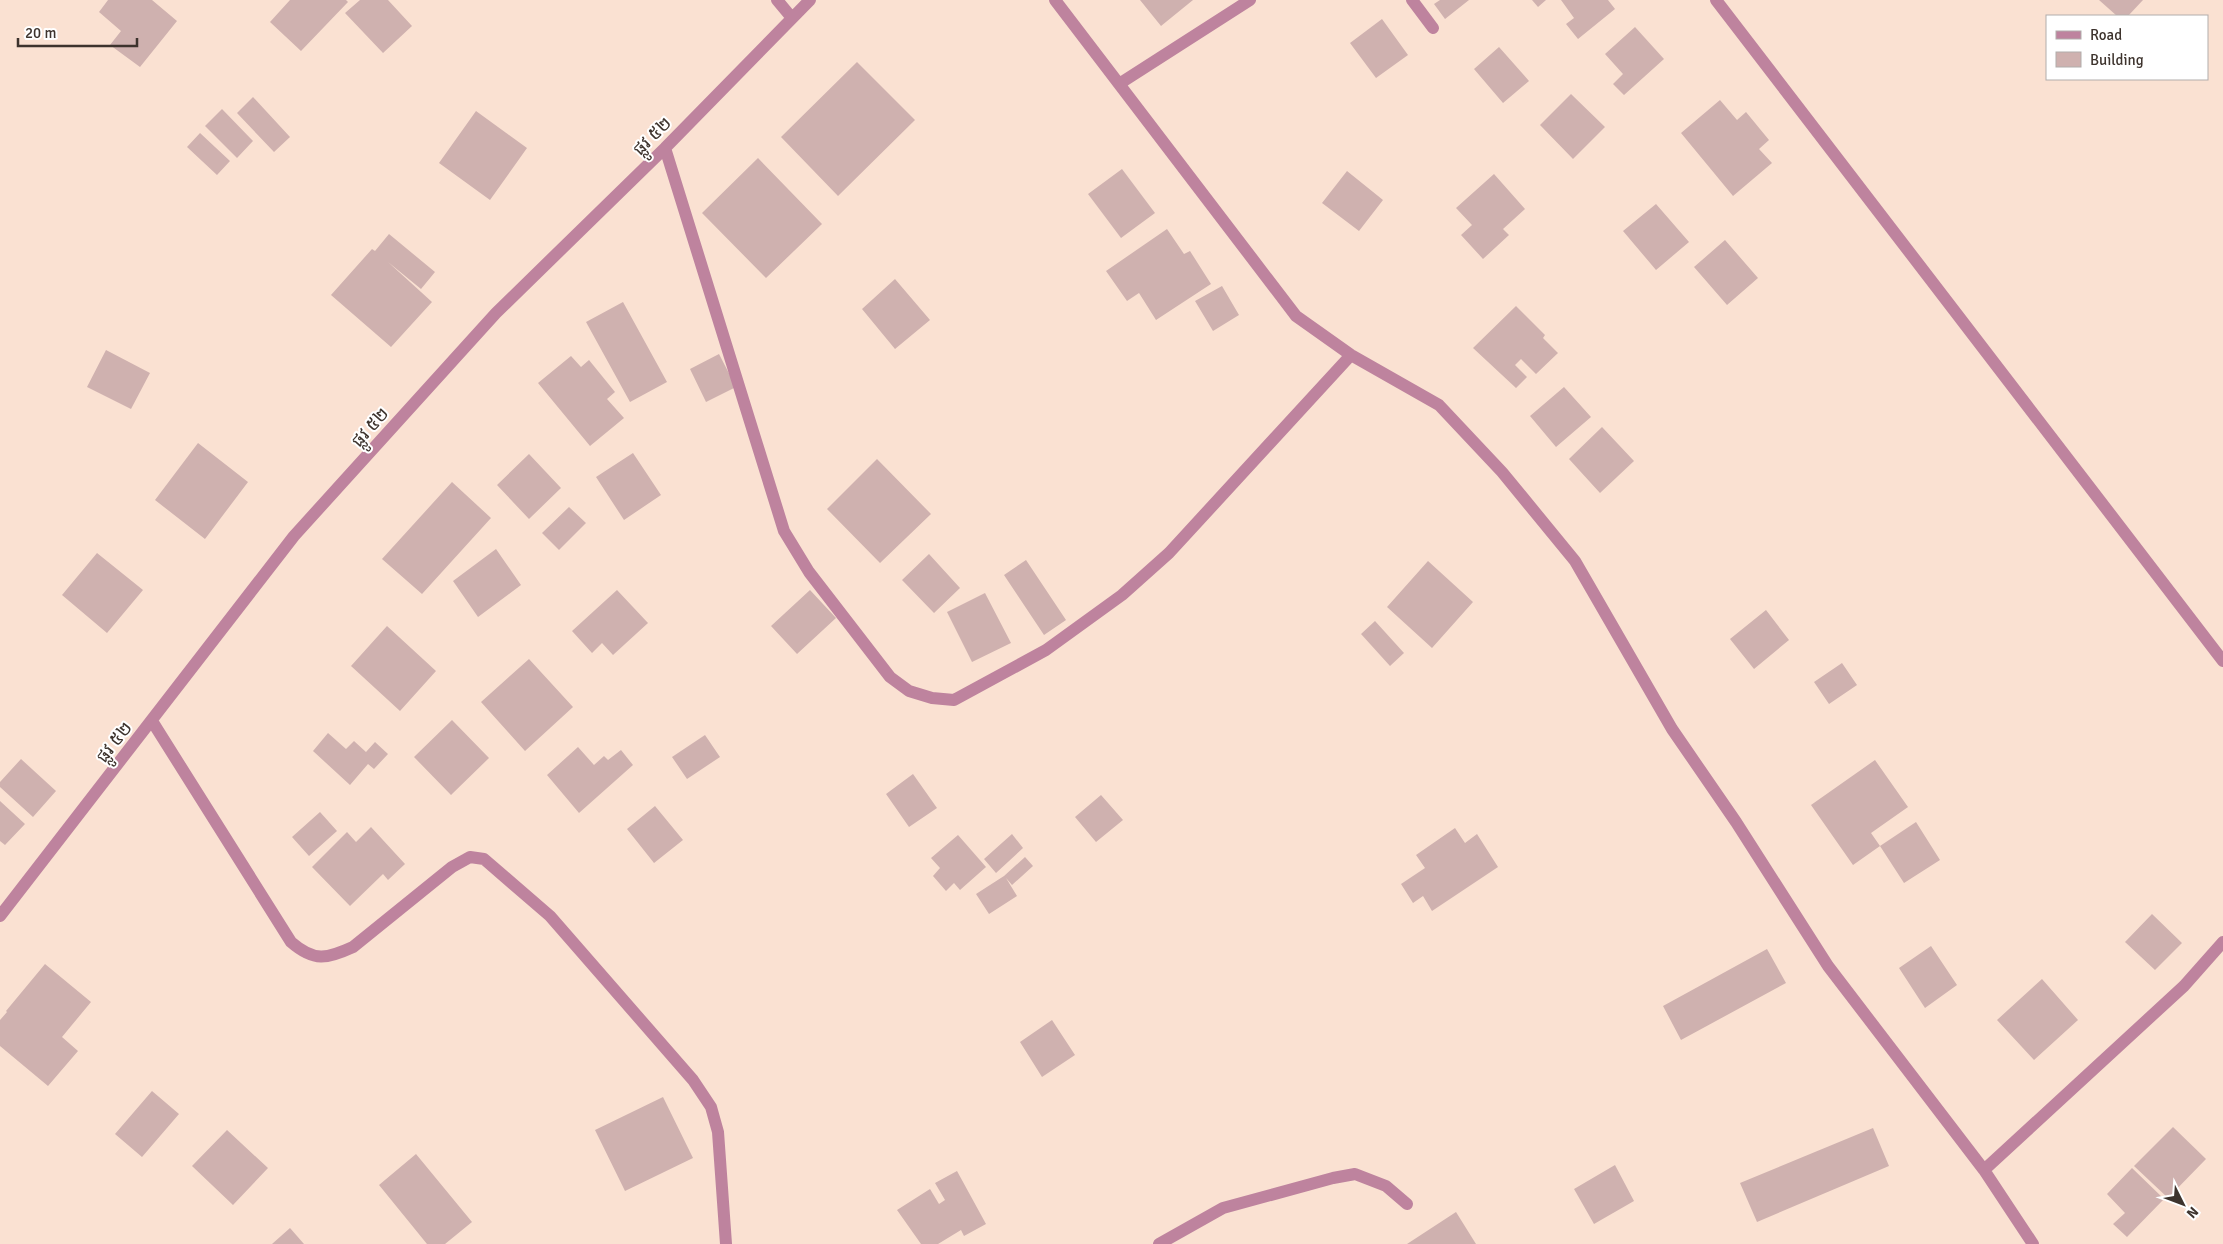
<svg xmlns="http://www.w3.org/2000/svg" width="2223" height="1244" font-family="Signika,'Noto Sans Khmer',sans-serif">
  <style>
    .building { fill: #cfb1af }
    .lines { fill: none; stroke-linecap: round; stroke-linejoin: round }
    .minor { stroke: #be839e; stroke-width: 12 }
    .labels { text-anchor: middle; stroke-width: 4; stroke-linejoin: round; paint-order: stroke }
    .street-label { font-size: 18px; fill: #3d332d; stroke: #fff }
  </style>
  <rect width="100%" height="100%" fill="#fae1d2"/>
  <path class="building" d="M108,0h44l25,21 -37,46 -30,-22 11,-14 -22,-19z
    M290,0h56l2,2 -47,49 -31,-29z
    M360,0h28l24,26 -29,27 -38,-40z
    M1140,0h53l-32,26z
    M1440,0h29l-24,19 -11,-15z
    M1532,0h14l-8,7z
    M1561,0h47l7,9 -37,30 -12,-15 8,-6z
    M2099,0h44l-15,16h-11z
    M1382,19l26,36 -32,23 -26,-35z
    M1635,27l29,32 -40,36 -11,-11 10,-10 -18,-20z
    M1499,47l30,34 -26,22 -29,-34z
    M857,62l58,58 -77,76 -57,-59z
    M1571,94l34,33 -32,32 -33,-34z
    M253,97l37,40 -16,15 -37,-39z
    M1720,100l17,20 9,-8 23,28 -10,9 13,14 -39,33 -52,-63z
    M222,109l31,32 -16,17 -32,-32z
    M476,111l51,37 -37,52 -51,-37z
    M200,133l30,28 -13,14 -30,-28z
    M758,158l64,66 -56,54 -64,-65z
    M1122,169l33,44 -34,25 -33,-44z
    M1347,171l36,29 -24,31 -37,-28z
    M1494,174l31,35 -22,20 6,6 -26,24 -22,-24 11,-10 -16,-17z
    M1656,204l33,38 -33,28 -33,-39z
    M1167,229l17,25 6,-3 21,33 -55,36 -17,-27 -12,8 -21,-30z
    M389,234l46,38 -14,17 -33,-27 44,40 -41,45 -60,-52 41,-46 3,2z
    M1725,240l33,38 -31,27 -33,-38z
    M895,279l35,41 -35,29 -33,-40z
    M1222,286l17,29 -26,16 -18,-30z
    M623,302l44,80 -37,20 -44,-80z
    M1516,306l29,29 -2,3 15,15 -22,21 -15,-15 -6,6 12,12 -11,11 -43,-40z
    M106,350l44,23 -19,36 -44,-22z
    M719,354l17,33 -30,15 -16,-33z
    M571,356l10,11 8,-7 26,32 -8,7 17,19 -34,28 -52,-63z
    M1564,387l27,30 -35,30 -26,-31z
    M1602,427l32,34 -34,32 -31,-34z
    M198,443l50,39 -43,57 -50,-39z
    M633,453l28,42 -37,25 -28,-43z
    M529,454l32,34 -32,31 -32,-34z
    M877,459l54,55 -51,49 -53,-54z
    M452,482l39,36 -69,76 -40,-35z
    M569,507l17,16 -27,27 -17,-17z
    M496,549l25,36 -43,32 -25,-36z
    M97,553l46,37 -36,43 -45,-38z
    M929,554l31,34 -26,25 -32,-33z
    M1026,560l40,60 -22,15 -40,-60z
    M1428,561l45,41 -41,46 -45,-41z
    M617,590l31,33 -35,32 -11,-12 -10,10 -20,-22z
    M810,590l26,28 -39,36 -26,-28z
    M985,593l26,50 -39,19 -25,-50z
    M1766,610l23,30 -35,29 -24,-30z
    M1375,621l29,32 -14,13 -29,-32z
    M387,626l49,45 -36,40 -49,-45z
    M529,659l44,48 -48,44 -44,-49z
    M1842,663l15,22 -28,19 -15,-22z
    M452,720l37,38 -38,37 -37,-38z
    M328,733l18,16 8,-8 12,11 9,-10 13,12 -14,15 -6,-5 -18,21 -37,-34z
    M705,735l15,22 -33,22 -15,-22z
    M578,747l16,18 10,-9 4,4 13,-10 12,15 -54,48 -32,-38z
    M21,759l35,32 -23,26 -33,-30v-5z
    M1875,760l33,47 -37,26 9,13 -27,19 -42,-60z
    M913,774l24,34 -28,19 -23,-33z
    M1101,795l22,25 -27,22 -21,-25z
    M0,801l25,23 -20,21 -5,-4z
    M655,806l28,34 -29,23 -27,-34z
    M320,812l17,19 -28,25 -17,-19z
    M1916,822l24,38 -36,23 -24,-37z
    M371,827l34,37 -17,16 -5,-6 -33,32 -38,-39 35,-35 9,10z
    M1455,828l10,15 12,-9 21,33 -66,44 -9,-15 -10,7 -12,-19 24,-16 -9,-13z
    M1012,834l11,14 -27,25 -12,-14z
    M958,835l28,32 -26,23 -6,-7 -8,8 -13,-15 7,-8 -9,-10z
    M1025,857l8,9 -21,19 -6,-7 11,18 -28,18 -13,-20 28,-18z
    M2152,914l30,29 -27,27 -30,-28z
    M1931,946l26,39 -32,23 -26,-40z
    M1767,949l19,34 -105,57 -18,-34z
    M45,964l46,38 -29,35 16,14 -30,35 -48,-40v-26l7,-8 -1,-1z
    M2042,979l36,41 -44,40 -37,-40z
    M1052,1020l23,35 -33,22 -22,-35z
    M152,1091l27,23 -37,43 -27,-23z
    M663,1097l30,61 -68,33 -30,-61z
    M2173,1127l33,32 -38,39 -34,-32z
    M1873,1128l16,38 -132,56 -17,-39z
    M227,1130l41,38 -35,37 -41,-39z
    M416,1154l56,68 -27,22h-18l-48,-59z
    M1615,1165l19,36 -40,23 -20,-35z
    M2132,1168l32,31 -37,38 -14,-13 12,-11 -18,-19z
    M957,1171l29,53 -22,12 -3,-6 -23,14h-17l-24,-34 33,-21 9,15 6,-4 -10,-17z
    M1456,1212l20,32h-69z
    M290,1228l14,16h-32z"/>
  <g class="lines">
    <path class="minor" d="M777,0l15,18
      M1055,0l241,316 55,39 88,50 63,67 73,89 97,168 64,93 92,144 156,204 49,74
      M1412,0l21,28
      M1716,0l507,661
      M1119,84l131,-84
      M665,148l119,383 25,41 81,105 19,14 23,7 22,2 92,-50 76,-55 47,-42 182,-198
      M152,721l139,221c23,20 36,17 62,5l99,-80 18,-10 14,2 66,57 143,164 18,27 7,25 8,112
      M0,916l294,-380 202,-223 169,-165 145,-148
      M1984,1170l200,-184 39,-44
      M1159,1244l64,-36 110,-30 22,-4 31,12 21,18"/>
  </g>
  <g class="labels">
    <g class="street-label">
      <text transform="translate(652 136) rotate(-45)" y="6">ផ្លូវ ៥២</text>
      <text transform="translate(370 427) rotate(-48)" y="6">ផ្លូវ ៥២</text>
      <text transform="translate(114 742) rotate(-52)" y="6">ផ្លូវ ៥២</text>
    </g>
  </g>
  <rect x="2046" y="15" width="162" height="65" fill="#ffffff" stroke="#b1adab"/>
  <rect x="2056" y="31" width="25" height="8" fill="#be839e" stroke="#b1adab"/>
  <text x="2090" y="40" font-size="15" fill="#3d332d">Road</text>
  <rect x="2056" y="52" width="25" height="15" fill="#cfb1af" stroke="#b1adab"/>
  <text x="2090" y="65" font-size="15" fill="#3d332d">Building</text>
  <g transform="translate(2183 1204) rotate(132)" stroke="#ffffff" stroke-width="4" paint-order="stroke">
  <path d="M0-4L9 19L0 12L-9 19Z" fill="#3d332d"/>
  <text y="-8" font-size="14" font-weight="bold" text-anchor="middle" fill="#3d332d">N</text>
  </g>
  <path d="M18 38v8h119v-8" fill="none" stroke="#3d332d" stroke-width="2.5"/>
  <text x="25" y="38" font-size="15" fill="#3d332d" stroke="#ffffff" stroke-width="4" paint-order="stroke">20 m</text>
</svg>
